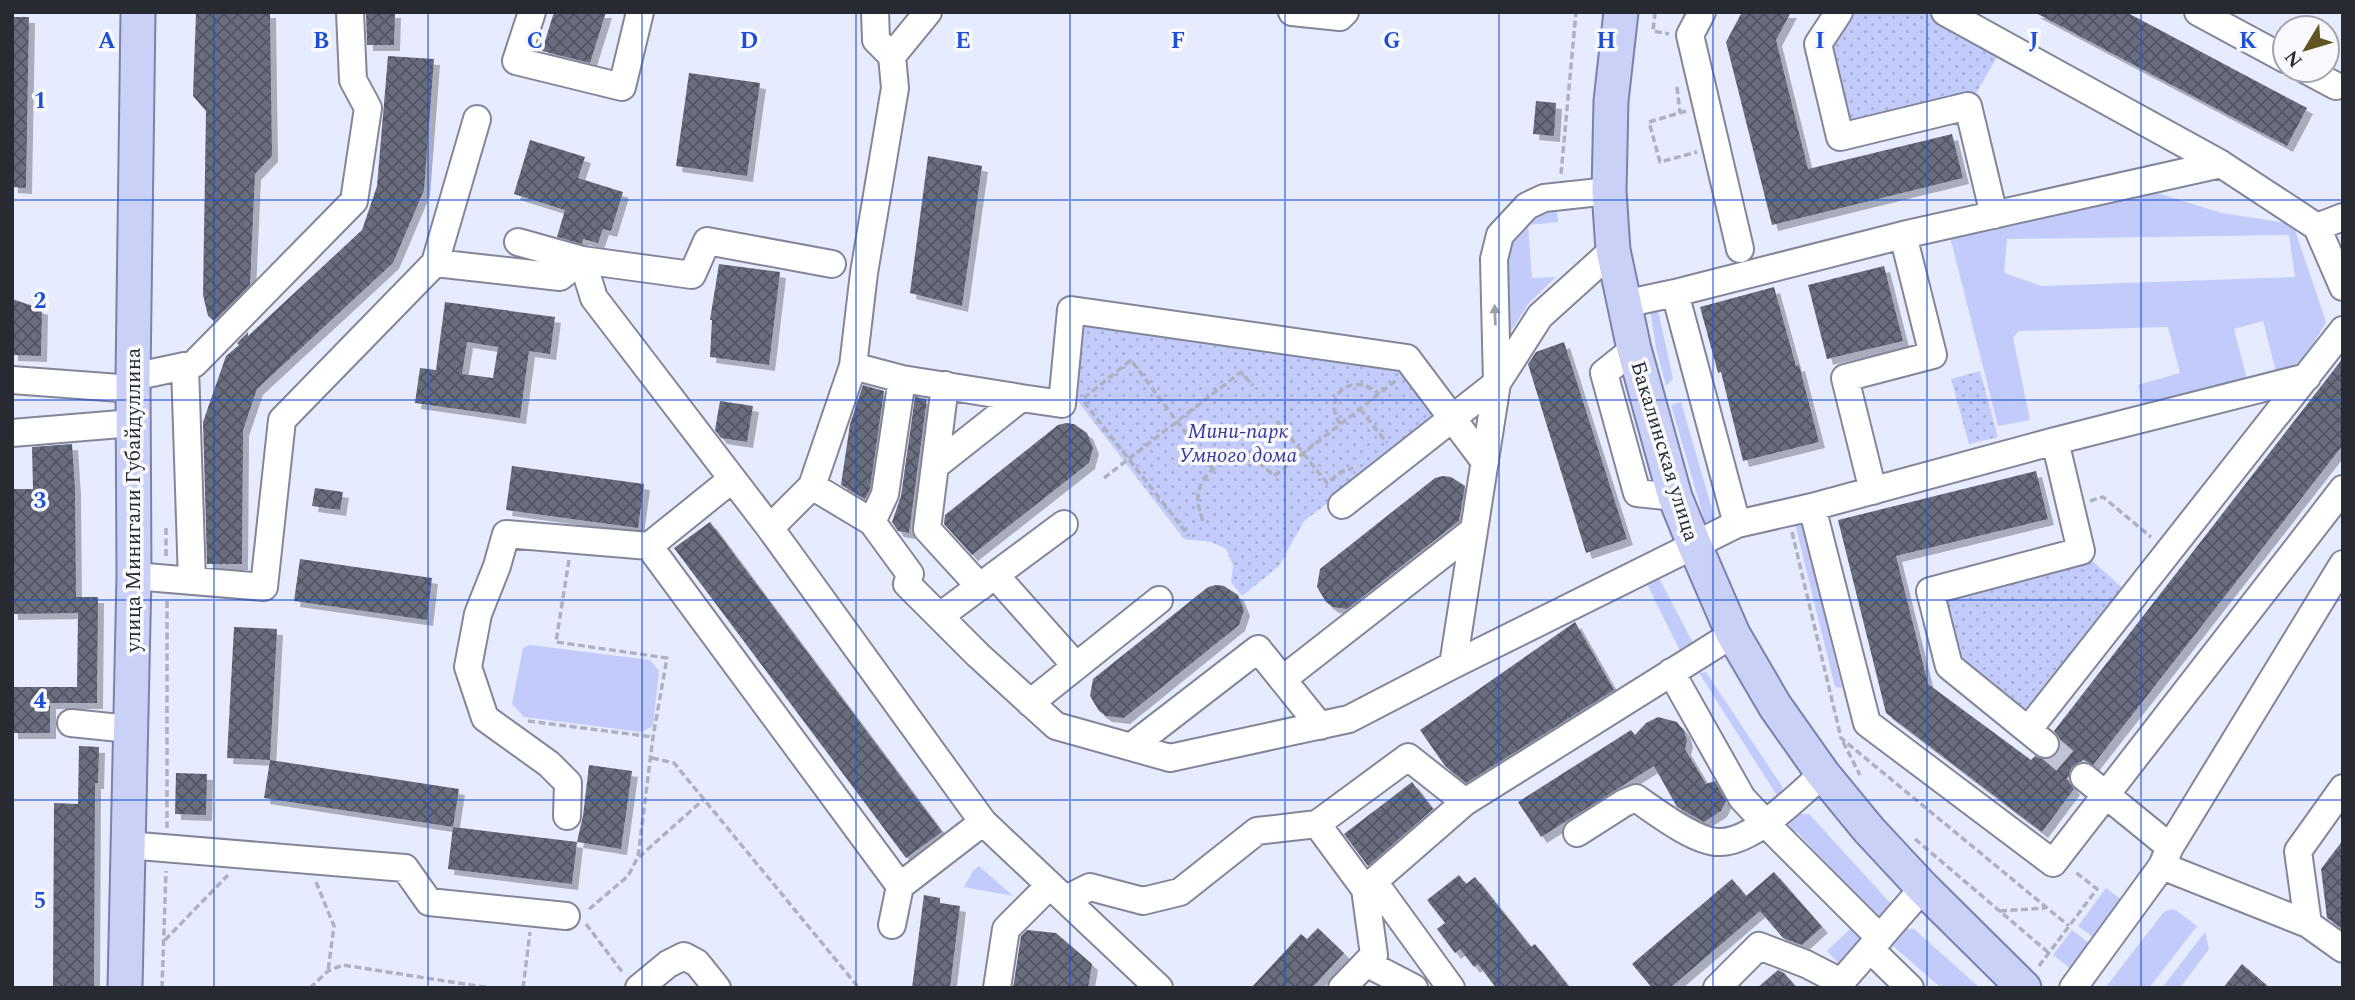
<svg xmlns="http://www.w3.org/2000/svg" width="2355" height="1000" font-family="Spectral,serif">
  <style>
    .grass { fill: #c2cbfa; fill-rule: evenodd }
    .park { fill: url(#park-dots) }
    .building { fill: url(#building-cross-hatch); fill-rule: evenodd; filter: url(#shadow) }
    .lines { fill: none; stroke-linecap: round; stroke-linejoin: round }
    .minor-tunnel { stroke: #c1c4d5; stroke-width: 26; stroke-dasharray: 26 13; stroke-linecap: butt }
    .minor-casing { stroke: #838698; stroke-width: 30 }
    .major-casing { stroke: #7a81ad; stroke-width: 37 }
    .path { stroke: #aeb1c0; stroke-width: 3.5; stroke-dasharray: 7 3.5; stroke-linecap: butt }
    .minor { stroke: #fff; stroke-width: 26 }
    .major { stroke: #cad0f6; stroke-width: 33 }
    .oneway { fill: #9e9fa2 }
    .grid { fill: none; stroke: #1d4ed8; stroke-width: 2; stroke-opacity: 0.55 }
    .labels { text-anchor: middle; stroke-width: 7; stroke-linejoin: round; paint-order: stroke }
    .park-label { font-size: 21px; font-style: italic; fill: #39389b; stroke: #f8f9fd }
    .street-label { font-size: 21px; fill: #282a31; stroke: #f8f9fd }
    .grid-label { font-size: 23px; text-anchor: middle; font-weight: bold; fill: #1d4ed8; stroke: #f8f9fd; stroke-width: 7; stroke-linejoin: round; paint-order: stroke }
  </style>
  <defs>
    <pattern id="park-dots" width="8" height="8" patternUnits="userSpaceOnUse" patternTransform="scale(1.75)"><rect width="8" height="8" fill="#c2cbfa"/><path d="M2 2h.1M6 6h.1" fill="none" stroke="#a7aed7" stroke-width="1.8" stroke-linecap="round"/></pattern>
    <pattern id="building-cross-hatch" width="8" height="8" patternUnits="userSpaceOnUse" patternTransform="scale(1.75)"><rect width="8" height="8" fill="#6a6d7e"/><path d="M0 0l8 8M0 8l8-8" fill="none" stroke="#525562"/></pattern>
    <filter id="shadow"><feDropShadow dx="6" dy="6" stdDeviation="0" flood-color="#0004"/></filter>
  </defs>
  <rect width="100%" height="100%" fill="#e7ebfe"/>
  <path class="grass" d="M2145,189l76,24 72,11 33,98 -26,44 -24,6 -13,-51 -29,8 13,50 -104,27 -5,-21 42,-12 -12,-46 -149,4 -6,7 17,82 -32,6 -48,-189zM2289,235l6,42 -254,9 -37,-13 3,-34z
    M1542,207l15,4 1,11 -30,3 4,53 24,-1 -28,27 -22,35 -1,-102z
    M1650,309l8,1 15,69 -7,7 -10,-38z
    M1681,402l36,124 -10,3 -36,-124z
    M1801,519l41,169 -7,-1 -40,-163z
    M1656,577l3,1 36,69 -12,10 -37,-75z
    M530,645l120,15 9,11 -6,55 -11,6 -118,-15 -12,-13 11,-56z
    M1706,672l77,116 -5,9 -79,-124z
    M1800,814h9l84,92 -15,13 -81,-87 -7,6 -7,-8z
    M979,866l34,30 -49,-9 9,-16z
    M2106,888l20,15 -29,37 -19,-14z
    M2172,909l5,2 20,15 -48,62h-44l59,-76z
    M1850,929l17,16 -24,23 -16,-17z
    M1906,929h8l66,59h-39l-49,-43z
    M2072,930l22,17 -19,25 -22,-17z
    M2205,932l4,17 -29,39h-18z"/>
  <path class="park" d="M1842,12h96l64,36 -31,54 -128,30 -20,-88z
    M1075,317l327,48 41,51 -139,105 -25,45 -37,30 -11,-14 2,-17 -7,-16 -14,-7 -28,-3 -107,-139z
    M1980,371l18,66 -29,7 -18,-65z
    M2085,554l44,40 -98,133 -78,-63 -18,-69z"/>
  <path class="building" d="M196,12h74l2,144 -17,18 -5,111 -36,36 -6,-5 -5,-21 3,-184 -13,-15z
    M366,12h29l-1,33h-27z
    M554,12h52l-16,51 -48,-12z
    M1742,12h49l-15,28 32,129 144,-35 11,44 -191,47 -46,-183z
    M2034,12h92l181,96 -20,38z
    M12,17h17l-3,171 -14,-1z
    M388,56l46,3 -10,131 -31,73 -136,126 -14,41 -1,134h-35l-4,-142 23,-66 13,-11 -2,-2 11,-11v4l114,-106 15,-44z
    M689,73l71,10 -13,93 -71,-10z
    M1536,101l20,2 -2,33 -21,-2z
    M530,140l55,17 -7,21 45,14 -12,39 -8,-2 -5,14 -15,-4 -1,5 -25,-7 8,-27 -51,-16z
    M928,156l54,10 -20,140 -52,-13z
    M719,264l61,8 -11,93 -59,-8 2,-37h-2z
    M1884,266l19,75 -76,18 -19,-74z
    M1774,287l22,79 3,-1 20,77 -76,19 -22,-89 -3,1 -18,-66z
    M12,299l30,10 -1,47 -29,-1z
    M445,302l110,15 -5,37 -21,-3 -9,67 -105,-15 5,-35 16,2zM467,342l31,5 -5,31 -31,-4z
    M1564,342l63,197 -41,14 -58,-189 8,-12z
    M2343,358v87l-250,320 -7,-4 -7,1 -8,6 -2,6v8l5,7 -32,43 -156,-119 -48,-193 198,-49 12,48 -152,37 32,128 103,76 4,-4 7,3h8l7,-5 3,-7v-8l-6,-8z
    M863,385l21,6 -14,98 -5,10 -24,-14 9,-61z
    M915,397l12,2 -18,134 -11,-2 -6,-9 9,-26z
    M720,401l33,5 -6,36 -26,-4 -6,-8z
    M1066,423l8,1 13,9 6,15 -4,15 -117,92 -28,-31 1,-9 113,-90z
    M72,444l3,45 1,108h22l-1,106h-47v30h-38v-46h65l1,-74 -66,1v-125h21l-1,-42z
    M512,466l132,18 -6,44 -132,-18z
    M1443,476l8,1 14,9 -6,35 -112,88 -14,-2 -7,-5 -9,-15 3,-18 115,-91z
    M315,488l28,4 -3,18 -28,-4z
    M710,522l232,310 -36,26 -232,-310z
    M300,559l132,19 -5,42 -133,-19z
    M1216,585l8,1 14,9 6,15 -5,15 -115,93 -18,-2 -7,-5 -9,-15 3,-17 115,-92z
    M1575,622l39,68 -148,93 -21,-17 -25,-36z
    M234,627l43,2 -7,131 -43,-2z
    M1658,717l19,5 7,9 3,10 -2,8 21,35 9,-3 11,20 -5,10 -17,11 -27,-15 -23,-41 -113,71 -23,-35 113,-72 4,5 11,-12z
    M79,746l20,1 -1,36h-3l-1,205h-41l1,-185 24,1z
    M270,760l189,29 -6,38 -189,-29z
    M589,765l43,6 -11,78 -44,-7 6,-26z
    M176,773l31,1 -1,41 -31,-1z
    M1412,782l21,27 -65,57 -24,-32z
    M453,827l124,15 -5,42 -124,-15z
    M2343,840v89l-16,-11 -6,-49z
    M1774,872l48,55 -20,18 -19,-7 -23,-27 -90,77h-18l-20,-24 100,-85 14,17z
    M1459,875l7,9 9,-7 56,70 4,-3 35,44h-74l-18,-24 -4,3 -14,-18 -5,4 -18,-24 8,-6 -18,-23z
    M924,895l16,3v5l20,3 -10,82h-38z
    M1318,928l26,25 -32,35h-61l50,-54 6,5z
    M1027,930l29,3 36,31 -4,24h-75l8,-52z
    M2242,964l28,24h-47z
    M1778,970l6,3 13,15h-40z"/>
  <g class="lines">
    <path class="minor-tunnel" d="M2045,744l39,33"/>
    <g class="minor-casing">
      <path id="minor" d="M532,12l-16,49 106,26 18,-75
        M1292,12l48,5 5,-5
        M1702,12l-12,23 50,214
        M1839,12l-21,32 22,93 128,-31 26,109
        M1945,12l276,152 96,63 26,60
        M2198,12l87,47
        M892,56l36,-44
        M2306,70l30,16
        M2317,227l26,-10
        M518,242l64,18 110,15 15,-34 125,23
        M435,263l42,-144
        M1675,293l62,231
        M1624,304l51,-11 228,-58 318,-71
        M1634,349l-30,24 33,120 38,4
        M185,366l7,215
        M853,366l49,13 119,19 -86,68
        M133,377l61,-13 160,-163 14,-93 -15,-28 -3,-68
        M902,379l-17,115 -13,28 38,52 -3,10 71,71 78,71 114,32 179,-39 104,-54 284,-141 75,-17 55,216 186,140 290,-374
        M12,380l121,9
        M945,385l-18,144 53,58
        M1021,398l41,6 9,-94 336,48 78,104
        M12,433l121,-10
        M2055,441l252,-64
        M731,480l-82,66 251,340 83,-64
        M812,486l60,36
        M1873,491l-28,-113 88,-23 -30,-120
        M1342,505l155,-122 43,-67 73,-66
        M1812,507l243,-66 26,110 -151,40 19,75 96,78
        M770,528l42,-42 41,-120 11,-93 31,-185 -3,-32 -16,-16 -1,-28
        M995,575l81,91
        M134,576l130,11 18,-167 153,-157 125,14 22,-17 12,38 176,230 213,294 176,166
        M940,616l124,-92
        M1453,665l44,-282 -3,-124 6,-24 27,-29 17,-8 65,-7
        M1671,672l71,126 29,31 109,109
        M1283,679l191,-149
        M1030,703l129,-103
        M71,723l59,6
        M2028,730l315,-400
        M1131,747l127,-98 62,77
        M2343,788l-45,63 10,73 35,25
        M567,816l1,-33 -19,-19 -64,-46 -17,-51 10,-53 19,-48 9,-32 143,12
        M1317,824l48,65 9,66 -32,33
        M1577,833l47,-30 12,-5c20,14 62,46 85,44 34,-1 77,-47 102,-68
        M127,845l278,23 24,34 137,14
        M2170,847l173,-283
        M2162,866l146,58
        M1066,899l24,-12 53,14 37,-9 77,-61 60,-7 91,-67 57,45 268,-168
        M892,925l8,-39
        M1870,949l40,39
        M1366,963l48,25
        M639,988l29,-24 16,-8 13,7 20,25
        M997,988l9,-59 43,-43
        M1451,988l-69,-95 -17,-4 100,-87
        M1717,988l42,-42 47,18 35,18
        M1836,988l87,-100
        M2073,988l89,-122 8,-19 -86,-70"/>
    </g>
    <g class="major-casing">
      <path id="major" d="M1621,12l-10,89 -2,90 4,59 21,99 41,148 20,49 38,88 42,72 48,68 46,56 54,58 101,100
        M125,988l9,-412 -1,-199 5,-365"/>
    </g>
    <path class="path" d="M1655,12l-2,19 16,3
      M1677,87l3,26
      M1686,111l-37,11 11,40 37,-10
      M1561,174l15,-162
      M1084,398l47,-38 81,108
      M1084,402l105,134
      M1360,409l27,34
      M1277,421l50,62 14,-11 12,-4
      M1340,424c-19,-29 14,-54 39,-30
      M1250,460l10,-41
      M1104,478l137,-106 12,14
      M2090,501l13,-4 48,40
      M1203,521c-3,-9 -6,-17 -5,-26 4,-29 39,-45 64,-30 4,3 8,8 12,11l124,-97
      M166,528v31
      M1792,532l49,206 228,188
      M569,560l-13,82 111,16 -14,79 -15,120 -10,19 -41,35
      M167,601v227
      M528,721l125,16
      M1843,742l17,33
      M652,758l22,5 185,225
      M1915,839l134,114
      M639,857l64,-57
      M316,882l18,44 -6,45
      M2000,911l45,-3
      M586,924l37,49
      M165,940l63,-65
      M2039,966l58,-77 -23,-18
      M162,988l4,-117
      M310,988l18,-17 15,-6 147,23
      M523,988l7,-56"/>
    <use href="#minor" class="minor"/>
    <use href="#major" class="major"/>
  </g>
  <defs><path id="oneway-solid" d="M-6-.8H1V-3.2L6.5 0L1 3.2V.8H-6Z" transform="scale(1.75)"/></defs>
  <use class="oneway" href="#oneway-solid" transform="translate(1495 315) rotate(-92)"/>
  <path class="grid" d="M214,12v976M428,12v976M642,12v976M856,12v976M1070,12v976M1285,12v976M1499,12v976M1713,12v976M1927,12v976M2141,12v976M12,200h2331M12,400h2331M12,600h2331M12,800h2331"/>
  <g class="labels">
    <g class="park-label">
      <text x="1238" y="438">Мини-парк<tspan x="1238" dy="24">Умного дома</tspan></text>
    </g>
    <g class="street-label">
      <text transform="translate(1665 451) rotate(73)" y="7">Бакалинская улица</text>
      <text transform="translate(133 500) rotate(-90)" y="7">улица Минигали Губайдуллина</text>
    </g>
  </g>
  <g class="grid-label">
    <text x="107" y="48">A</text>
    <text x="321" y="48">B</text>
    <text x="535" y="48">C</text>
    <text x="749" y="48">D</text>
    <text x="963" y="48">E</text>
    <text x="1178" y="48">F</text>
    <text x="1392" y="48">G</text>
    <text x="1606" y="48">H</text>
    <text x="1820" y="48">I</text>
    <text x="2034" y="48">J</text>
    <text x="2248" y="48">K</text>
    <text x="40" y="108">1</text>
    <text x="40" y="308">2</text>
    <text x="40" y="508">3</text>
    <text x="40" y="708">4</text>
    <text x="40" y="908">5</text>
  </g>
  <rect width="2355" height="1000" fill="none" stroke="#282a31" stroke-width="28"/>
  <g transform="translate(2306 49) rotate(232)"><circle r="33" fill="#f8f9fd" stroke="#a5a6ab" stroke-width="2"/>
  <path d="M0-5L12 26L0 18L-12 26Z" fill="#615622"/>
  <text y="-10" font-size="19" font-weight="bold" text-anchor="middle" fill="#282a31">N</text>
  </g>
</svg>
